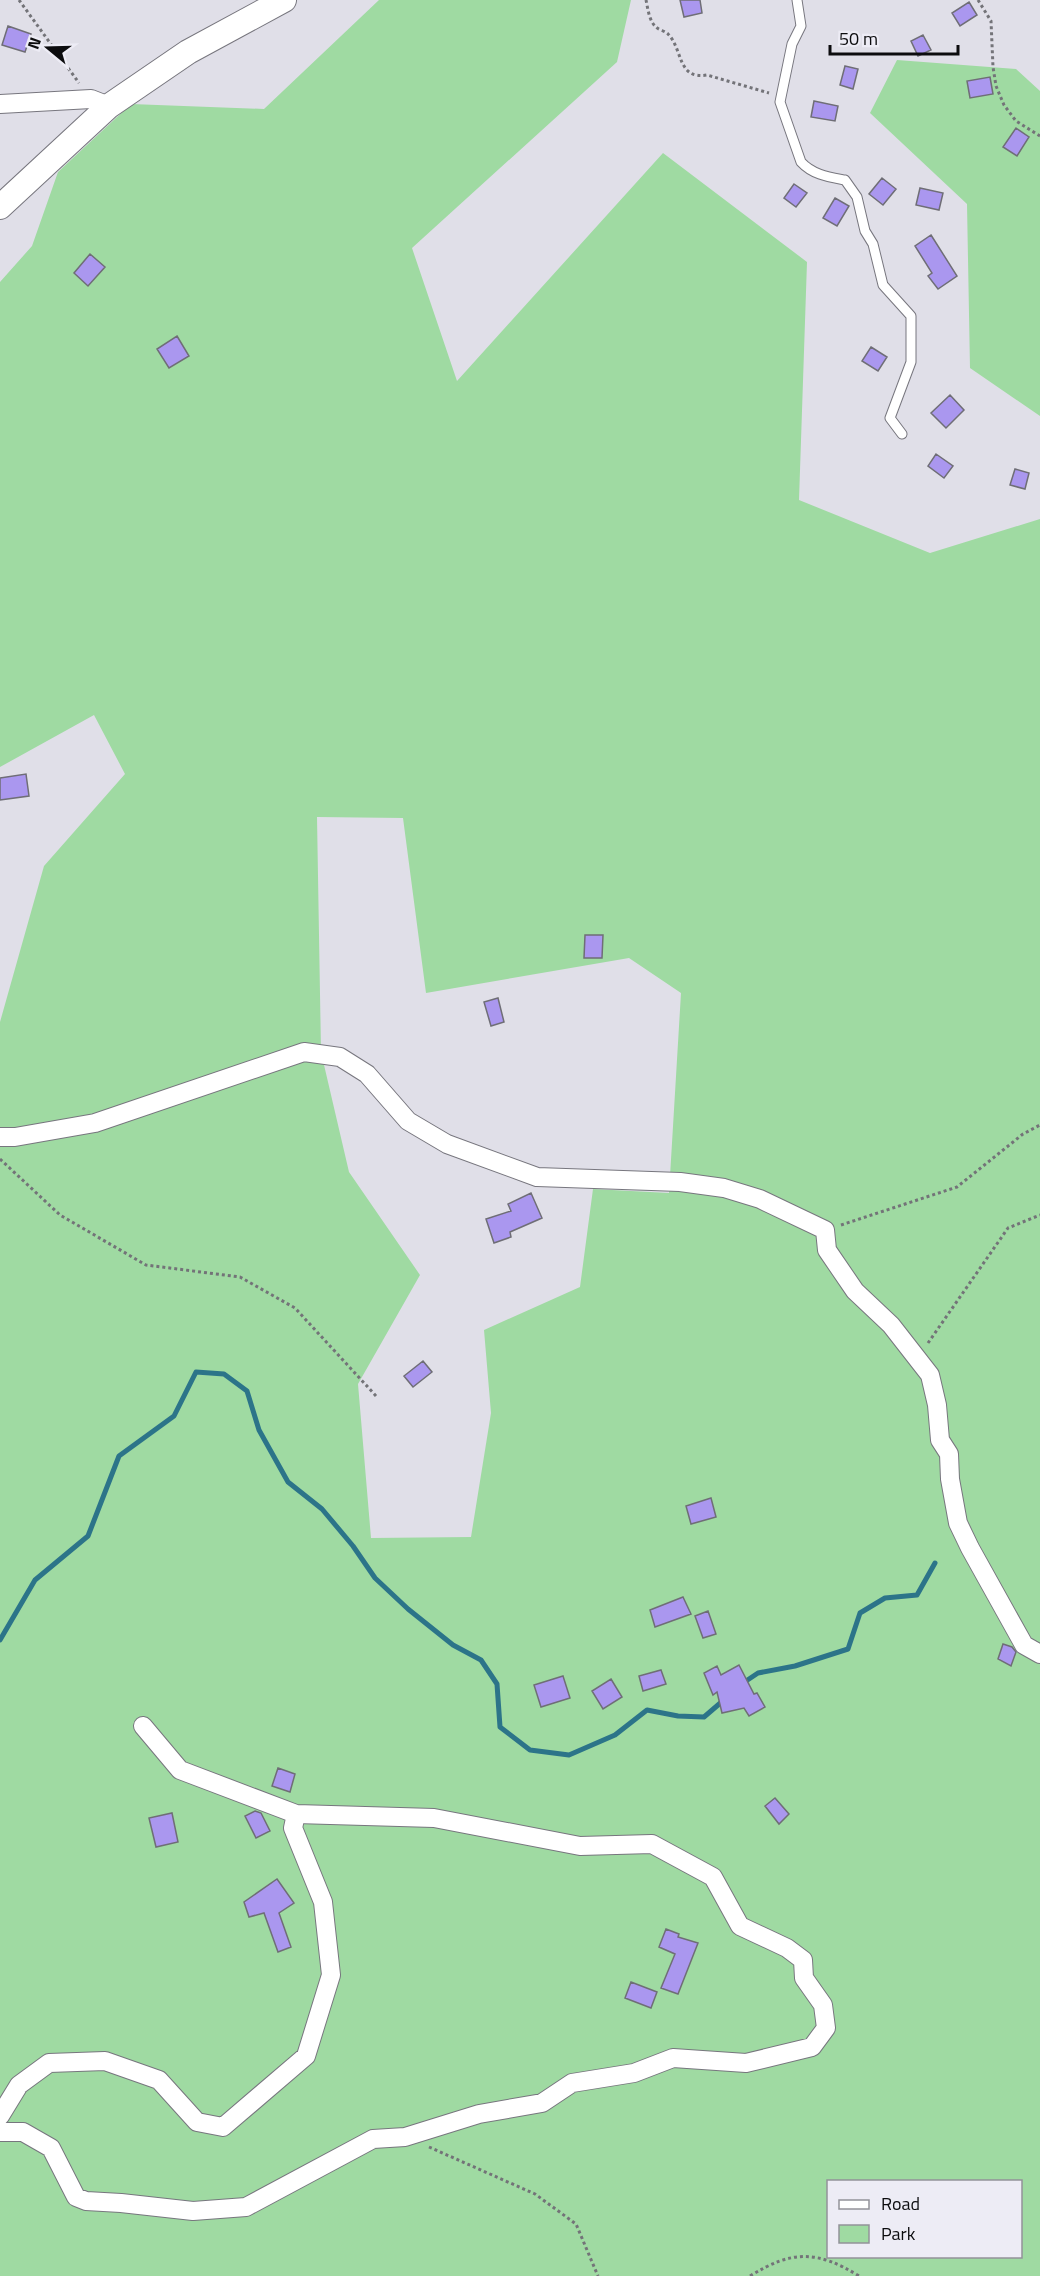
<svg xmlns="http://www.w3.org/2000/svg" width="1040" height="2276" font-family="'Titillium Web',sans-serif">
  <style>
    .green { fill: #9fdaa2; fill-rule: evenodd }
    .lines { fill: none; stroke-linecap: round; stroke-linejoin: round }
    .stream { stroke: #2c7489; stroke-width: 5 }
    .building { fill: #aa97ef; stroke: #6f6e76; stroke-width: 1.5 }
    .service-casing { stroke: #77767e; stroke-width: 11 }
    .minor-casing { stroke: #77767e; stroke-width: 20 }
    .tertiary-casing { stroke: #77767e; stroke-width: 26 }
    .path { stroke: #737378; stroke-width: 3; stroke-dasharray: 3 3; stroke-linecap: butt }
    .service { stroke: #fff; stroke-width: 9 }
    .minor { stroke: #fff; stroke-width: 18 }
    .tertiary { stroke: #fff; stroke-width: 24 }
  </style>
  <rect width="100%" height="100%" fill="#e0dfe8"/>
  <path class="green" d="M379,0h252l-14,62 -205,186 45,133 206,-228 144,109 -8,238 131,53 110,-34v1757h-1040v-1254l44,-156 81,-92 -31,-59 -94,52v-485l32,-36 26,-74 73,-68 133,5zM317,817l86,1 23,175 203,-35 52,35 -12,200 -76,-4 -13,98 -96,43 7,83 -20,124 -100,1 -13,-154 62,-109 -71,-103 -28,-120zM828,2182h192v74h-192z
    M897,60l119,9 24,22v325l-70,-48 -3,-164 -97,-91z"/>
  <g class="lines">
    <path class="stream" d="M0,1640l35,-60 53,-44 31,-80 55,-40 22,-44 28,2 23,17 12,39 29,52 34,27 31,37 22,32 33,31 45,36 28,15 16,24 3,43 30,23 39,5 46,-20 32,-25 31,6 26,1 21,-18
      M743,1683l15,-10 37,-7 53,-17 12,-36 25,-15 32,-3 18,-32"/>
  </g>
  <path class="building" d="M680,0h20l2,13 -18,4z
    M969,2l8,13 -17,11 -8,-13z
    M8,26l23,8 -6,18 -23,-7z
    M923,35l8,15 -13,6 -7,-15z
    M845,66l13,3 -5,20 -13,-4z
    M990,77l3,17 -23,4 -3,-17z
    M814,101l24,5 -3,15 -24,-4z
    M1016,128l13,9 -12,19 -14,-9z
    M882,178l14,11 -13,16 -14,-11z
    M794,184l13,9 -11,14 -12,-9z
    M920,188l23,5 -4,17 -23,-5z
    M835,198l14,8 -12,20 -14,-8z
    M931,235l26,41 -19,13 -10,-13 4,-3 -17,-27z
    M90,254l15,13 -17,19 -14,-13z
    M177,336l12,20 -20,12 -12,-19z
    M871,347l16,10 -9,14 -16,-10z
    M950,395l14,15 -18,18 -15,-15z
    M936,454l17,12 -9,12 -16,-12z
    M1015,469l14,4 -4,16 -15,-4z
    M26,774l3,22 -29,4v-22z
    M585,935h18l-1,23h-18z
    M498,998l6,24 -13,4 -7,-24z
    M531,1193l11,25 -32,14 1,5 -17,6 -8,-24 25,-8 -3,-7z
    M423,1361l9,11 -19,15 -9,-11z
    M711,1498l5,19 -25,7 -5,-18z
    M683,1597l8,17 -36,13 -5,-17z
    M708,1611l8,23 -13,4 -8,-22z
    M1003,1644l9,3 4,5 -5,14 -13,-7z
    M739,1665l15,29 3,-1 8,14 -16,9 -5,-8 -22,5 -5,-21 -4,3 -9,-22 13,-7 4,9z
    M661,1670l5,14 -23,7 -4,-15z
    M563,1676l7,22 -29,9 -7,-22z
    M611,1679l11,18 -19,12 -11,-18z
    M278,1768l17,6 -5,18 -18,-6z
    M775,1798l14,16 -10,10 -14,-18z
    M255,1811l6,2 9,18 -14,7 -11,-22z
    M172,1813l6,29 -22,5 -7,-29z
    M277,1879l17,24 -15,10 12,34 -13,5 -14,-39 -15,4 -5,-15z
    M666,1929l13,5 -1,3 20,6 -20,51 -17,-6 14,-34 -16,-7z
    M631,1982l26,10 -6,16 -26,-10z"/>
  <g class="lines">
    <g class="service-casing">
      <path id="service" d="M797,0l4,26 -9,18 -12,58 21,60c12,13 28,15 44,18l12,17 8,34 8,13 10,41 28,31v46l-21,56 12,16"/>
    </g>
    <g class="minor-casing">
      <path id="minor" d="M0,104l91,-5 18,7
        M0,1137h15l80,-14 209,-71 36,5 27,17 41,47 39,23 90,33 143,5 44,6 36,11 65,31 2,20 28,41 36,34 39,50 7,30 3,35 9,14 1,25 8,44 12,25 54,97 16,9
        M0,2116l19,-31 30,-22 56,-2 54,19 38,42 26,5 83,-71 25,-81 -8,-73 -30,-74 3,-14
        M0,2132h23l28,16 25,49 10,4 35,2 72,8 53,-4 127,-68 32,-2 74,-23 63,-11 30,-20 62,-10 39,-15 73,5 66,-16 14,-19 -3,-23 -19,-27 -1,-18 -16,-12 -47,-22 -27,-49 -61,-33 -72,2 -146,-28 -138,-4 -116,-44 -37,-44"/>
    </g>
    <g class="tertiary-casing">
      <path id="tertiary" d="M0,207l109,-101 79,-54 96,-52"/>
    </g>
    <path class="path" d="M19,0l60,83
      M646,0c2,9 3,21 10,27 3,3 9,4 12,7 15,15 9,46 39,41l62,18
      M978,0l13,21 2,46 3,19 8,19 12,16 24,15
      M0,1159l60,56 86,50 94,12 55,31 82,89
      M841,1225l116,-38 66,-53 17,-9
      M928,1343l80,-115 32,-13
      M429,2147l106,47 41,30 22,52
      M750,2276c42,-26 67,-26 109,0"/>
    <use href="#service" class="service"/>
    <use href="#minor" class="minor"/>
    <use href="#tertiary" class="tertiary"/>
  </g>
  <rect x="827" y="2180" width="195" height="78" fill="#edecf5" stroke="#939299" stroke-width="1.5"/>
  <rect x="839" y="2200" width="30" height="9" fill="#ffffff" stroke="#939299" stroke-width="1.5"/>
  <text x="881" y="2210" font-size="18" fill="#0c0c0e">Road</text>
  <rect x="839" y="2225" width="30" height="18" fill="#9fdaa2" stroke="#939299" stroke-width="1.5"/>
  <text x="881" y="2240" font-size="18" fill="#0c0c0e">Park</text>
  <g transform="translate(48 48) rotate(289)" stroke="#edecf5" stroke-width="4.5" paint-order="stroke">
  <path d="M0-4.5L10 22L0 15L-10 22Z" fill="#0c0c0e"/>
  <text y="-9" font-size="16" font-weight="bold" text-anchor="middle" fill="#0c0c0e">N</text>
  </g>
  <path d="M830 45v9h128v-9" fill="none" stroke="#0c0c0e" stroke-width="3"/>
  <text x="839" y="45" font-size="18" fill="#0c0c0e" stroke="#edecf5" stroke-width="4.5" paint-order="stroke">50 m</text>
</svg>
